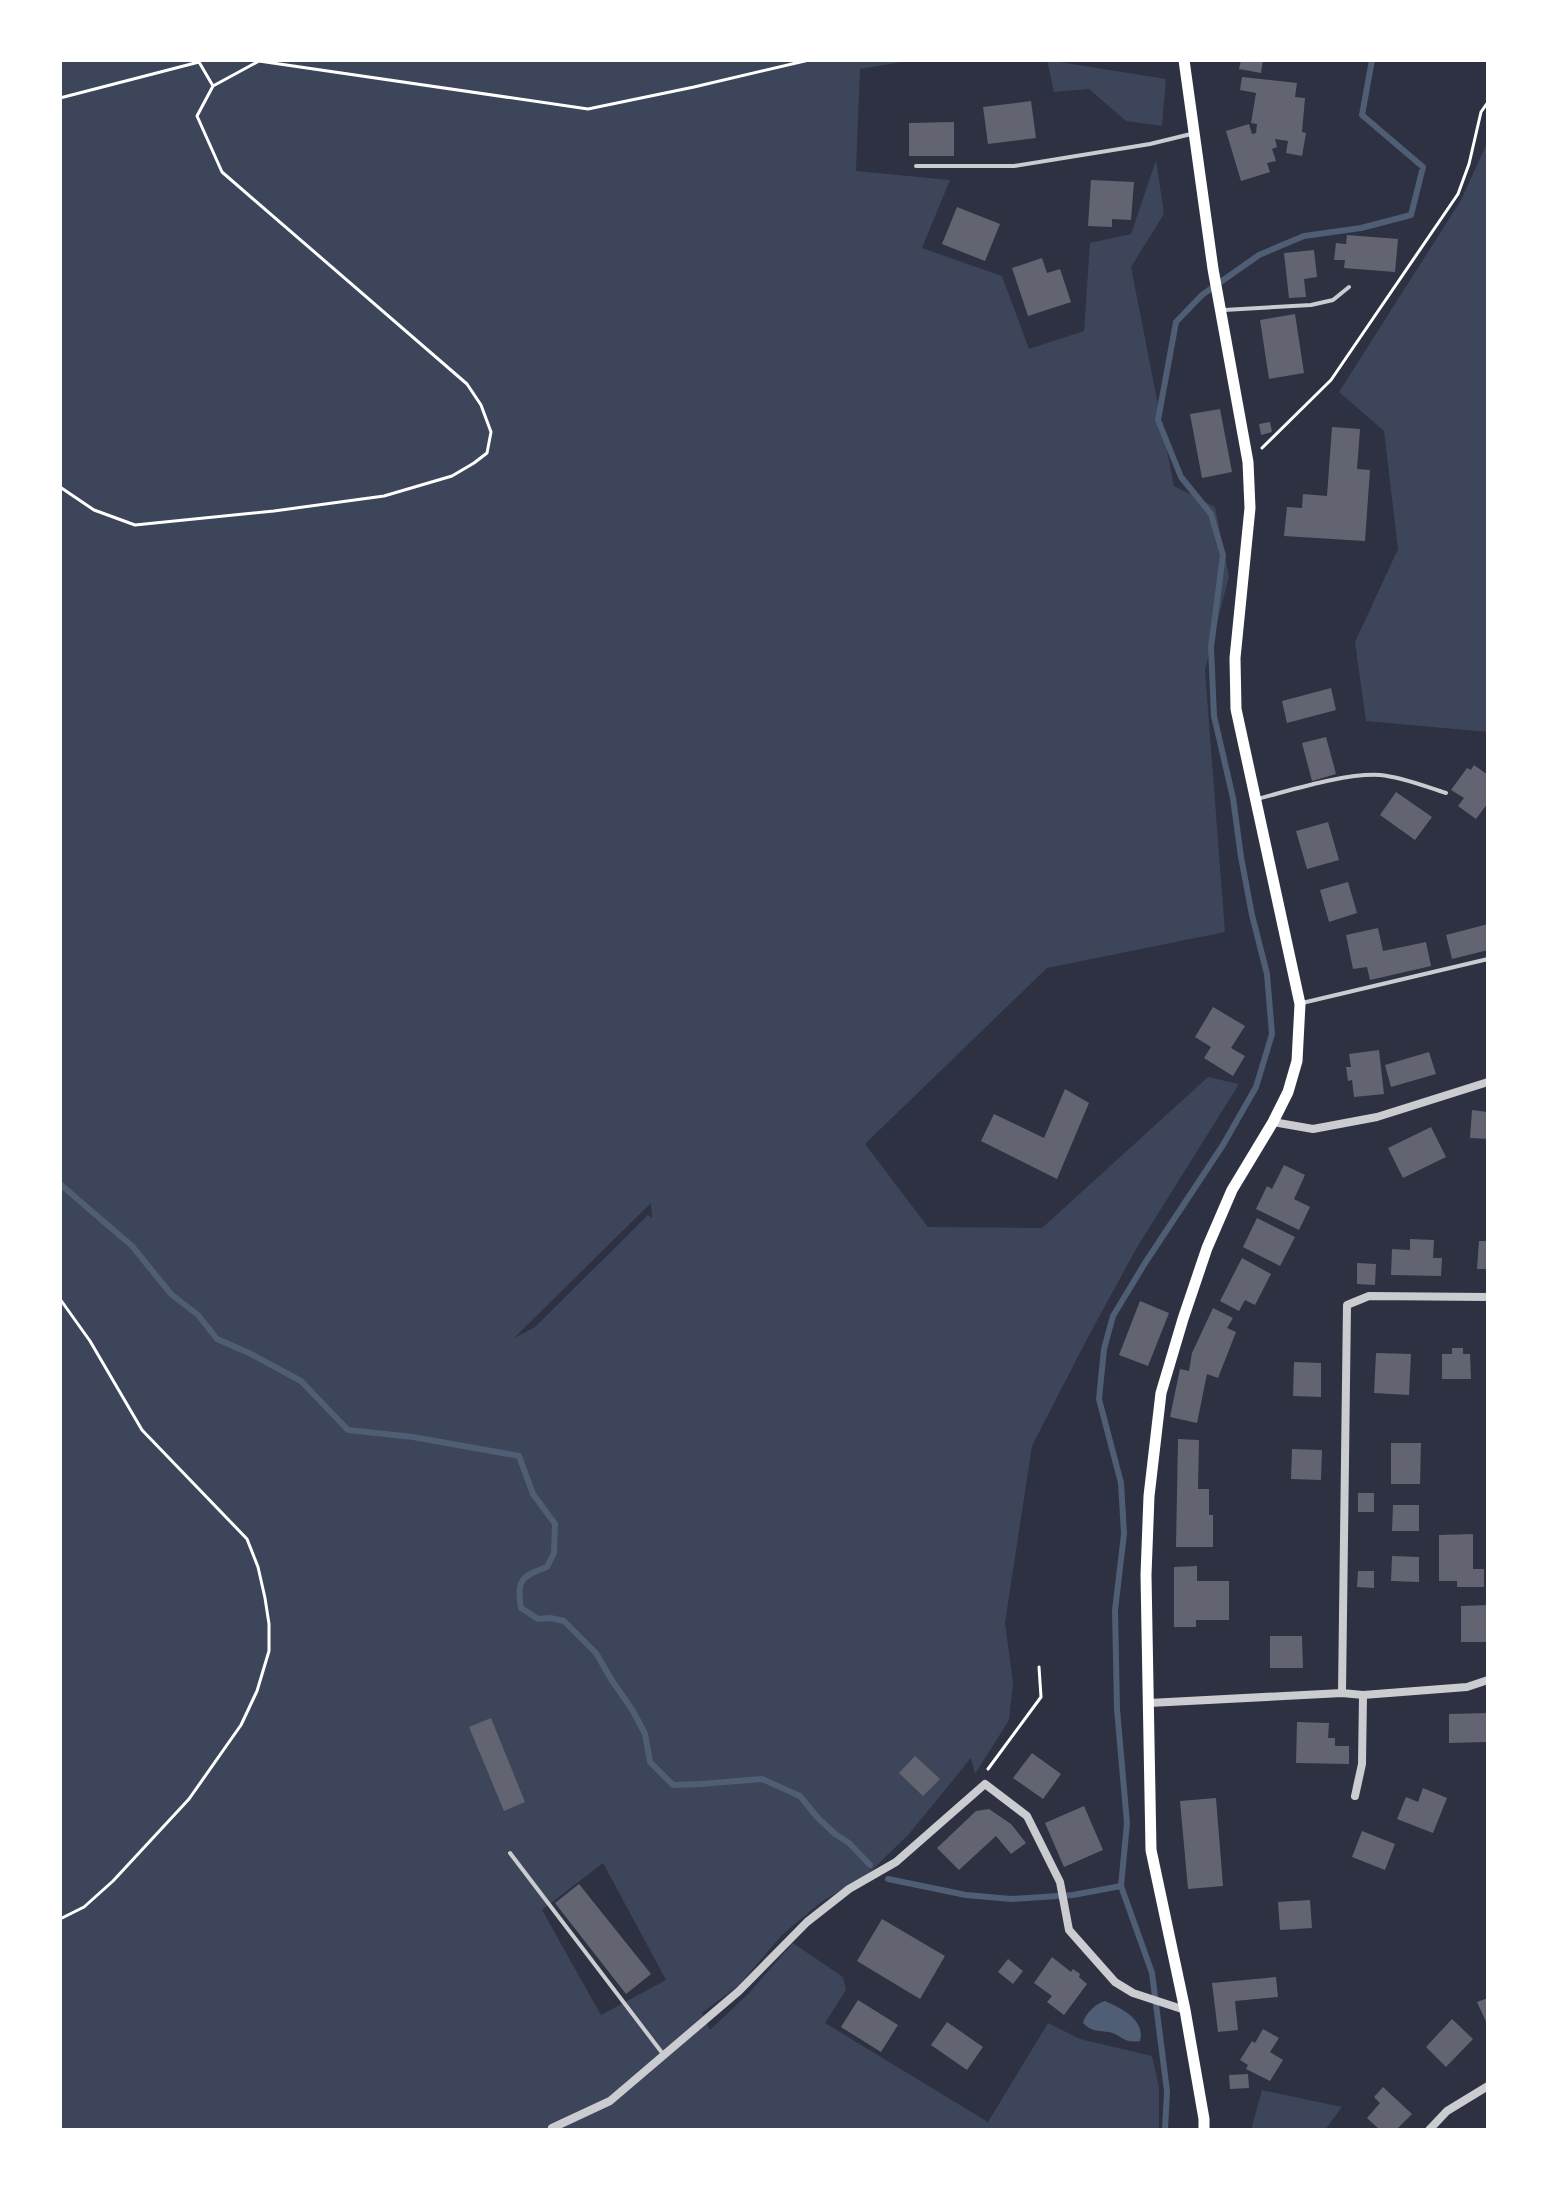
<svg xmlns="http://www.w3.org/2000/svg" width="1548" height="2190" font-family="'Roboto Condensed',sans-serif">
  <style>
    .green { fill: #3c4559; fill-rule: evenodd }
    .water { fill: #4f5d75 }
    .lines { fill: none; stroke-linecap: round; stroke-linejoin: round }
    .stream { stroke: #4f5d75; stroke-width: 6 }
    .building { fill: #626471 }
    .path { stroke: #fff; stroke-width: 3 }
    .service { stroke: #caccd0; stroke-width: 4 }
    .minor { stroke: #caccd0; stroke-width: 8 }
    .secondary { stroke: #fff; stroke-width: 11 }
  </style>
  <rect width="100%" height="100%" fill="#2d3142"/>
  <path class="green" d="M60,60h854l-54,9 -4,102 94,9 -28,68 80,28 27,73 55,-18 6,-88 41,-9 25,-74 8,54 -33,53 43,219 41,21 14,69 -24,94 20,262 -178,36 -182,176 63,83 114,1 166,-151 31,7 -103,165 -50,92 -54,105 -27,177 8,60 -4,37 -34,54 -4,-16 -62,76 -40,39 -49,30 -38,32 -43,50 -37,28 8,17 37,-35 46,-52 50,34 3,13 -21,33 163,99 60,-99 32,16 72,17 7,31v43h-1099zM651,1203l1,15 -4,-3 -113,112 -21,11zM603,1863l63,117 -65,35 -59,-105z
    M1047,60l119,19 -4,47 -36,-5 -37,-32 -35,3z
    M1488,141v591l-122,-11 -11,-79 43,-93 -14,-118 -45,-39 122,-192z
    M1262,2090l80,17 -17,23h-74z"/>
  <path class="water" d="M1105,2001c16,7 41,19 35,40 -18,3 -18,-7 -32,-9 -11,-2 -16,0 -25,-9 2,-9 13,-20 22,-22z"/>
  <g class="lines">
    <path class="stream" d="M60,1184l72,62 39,48 27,21 19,24 32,14 52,28 47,49 65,7 106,19 14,38 22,30 -1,29 -7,14c-25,9 -31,13 -26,41l17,11 12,-1 14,3 32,32 15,26 22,32 12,23 5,28 23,23 28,-1 61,-5 38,17 17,21 18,17 14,9 21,22
      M888,1879l78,16 45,4 62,-4 48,-9
      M1165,2130l2,-39 -15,-118 -31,-87 6,-63 -10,-114 -2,-99 9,-76 -3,-51 -22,-84 5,-50 9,-33 32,-53 78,-118 33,-58 16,-53 -5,-60 -15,-59 -11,-58 -8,-59 -19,-82 -3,-69 12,-92 -12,-41 -30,-37 -23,-57 18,-98 26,-27 57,-40 45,-19 57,-8 50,-13 12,-48 -61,-52 10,-55"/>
  </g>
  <path class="building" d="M1241,60h22l-2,13 -22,-4z
    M1242,77l55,6 -2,14 10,1 -3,34 4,1 -4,23 -16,-3 2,-12 -13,-2 2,8 -5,2 4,12 -9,2 3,9 -29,9 -15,-50 23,-7 3,10 4,-1 1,-9 -6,-1 5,-30 -16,-3z
    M1031,101l5,37 -48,6 -5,-37z
    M954,122v34h-45v-33z
    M1091,180l43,2 -3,38 -19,-1v8l-24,-1z
    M957,207l43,17 -15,37 -43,-17z
    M1347,235l51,4 -3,33 -51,-4 1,-8h-11l2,-17 10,1z
    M1314,250l3,27 -13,2 2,18 -17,1 -5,-45z
    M1042,258l5,15 13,-4 11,33 -43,14 -16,-48z
    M1295,314l9,59 -35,6 -9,-59z
    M1220,409l12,63 -30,6 -12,-64z
    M1270,422l2,10 -11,3 -2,-11z
    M1332,427l28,2 -3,40 13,1 -5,71 -81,-5 3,-29 15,1 1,-14 24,2z
    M1331,688l5,22 -49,13 -5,-22z
    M1326,737l10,37 -24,7 -10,-38z
    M1474,765l14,10v28l-12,16 -18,-13 6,-8 -13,-8 16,-22 4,2z
    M1396,792l36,25 -17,23 -35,-25z
    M1328,822l11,38 -32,9 -11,-38z
    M1348,882l9,31 -28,9 -9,-32z
    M1488,924v26l-36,9 -6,-24z
    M1378,928l5,23 43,-9 5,24 -61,14 -3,-13 -14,2 -7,-34z
    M1213,1007l32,19 -14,22 14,8 -12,20 -29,-18 7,-11 -16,-10z
    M1379,1050l5,44 -30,3 -2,-17 -4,1 -2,-14h5l-2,-13z
    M1429,1052l7,22 -45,13 -6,-22z
    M1065,1089l24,14 -32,76 -76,-38 13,-27 50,24z
    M1472,1110l16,2v27l-18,-1z
    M1431,1127l15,30 -43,21 -15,-30z
    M1284,1165l21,10 -11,24 16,8 -11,23 -43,-21 11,-23 5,3z
    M1257,1218l38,19 -15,29 -37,-19z
    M1410,1239l24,1 -1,18h9l-1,18 -50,-1 1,-26 18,1z
    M1479,1241h9v28h-11z
    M1242,1258l29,16 -16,31 -10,-5 -6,11 -19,-10z
    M1357,1263l19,1 -1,21 -18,-1z
    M1140,1301l29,12 -21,53 -29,-11z
    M1213,1308l20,10 -6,10 9,4 -18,46 -11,-4 -10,49 -27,-6 10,-48 9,2 3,-18z
    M1452,1348h11v6h7l1,25h-29v-25h10z
    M1376,1353l35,1 -2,41 -35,-2z
    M1294,1362l27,1v34l-28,-1z
    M1178,1439l21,1 -1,49h11v26h4v32h-37z
    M1391,1443h30l-1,41h-29z
    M1292,1449l30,1 -1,30 -30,-1z
    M1358,1493h16v19h-16z
    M1393,1505h26v26h-27z
    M1473,1534v35h11v18h-27v-6h-18v-46z
    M1392,1556l27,1v25l-28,-1z
    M1197,1566v15h32v39h-33v7h-22v-60z
    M1358,1571h16v17l-17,-1z
    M1487,1605v37h-26v-36z
    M1270,1636h32l1,32h-33z
    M1488,1713v29l-39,1v-29z
    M491,1718l34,84 -21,9 -35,-84z
    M1297,1722l32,1 -1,15h7v8h14v18l-53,-1z
    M1032,1753l29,21 -18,25 -30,-21z
    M915,1756l25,23 -17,17 -24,-23z
    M1423,1788l24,10 -14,35 -36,-14 9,-22 12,5z
    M1216,1798l7,88 -35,3 -8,-88z
    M1084,1806l19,44 -39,17 -19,-44z
    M989,1809l22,15 15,19 -15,11 -15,-18 -37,34 -22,-22 39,-37z
    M1362,1831l33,13 -10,26 -33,-13z
    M579,1884l72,90 -25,20 -71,-91z
    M1310,1900l2,28 -32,2 -2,-28z
    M882,1919l63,37 -25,43 -63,-38z
    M1052,1957l19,15 2,-3 7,5 -1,3 8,7 -23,31 -17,-13 5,-6 -18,-13z
    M1008,1959l15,12 -10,13 -15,-12z
    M1276,1977l2,20 -43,4 3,29 -20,2 -6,-49z
    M1488,1998v28l-11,-24z
    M858,2000l40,25 -17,27 -40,-25z
    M1452,2019l21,20 -27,28 -20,-20z
    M947,2022l36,25 -16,23 -36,-25z
    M1263,2029l16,9 -9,14 13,8 -13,21 -24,-12 2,-4 -8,-5 12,-19 3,2z
    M1248,2074l1,14 -19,1 -1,-14z
    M1383,2087l29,27 -16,16h-16l-13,-12 13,-15 -6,-6z"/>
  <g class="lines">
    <path class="path" d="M60,98l139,-36 14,24
      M1262,448l69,-68 127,-186 11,-30 12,-52 7,-10
      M60,487l34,23 41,15 139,-14 110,-15 68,-20 22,-13 13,-10 4,-21 -10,-27 -14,-21 -245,-212 -25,-56 16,-30 46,-25 329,48 106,-22 115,-27
      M60,1299l30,42 52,89 105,109 11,28 7,31 4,26v27l-12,40 -16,34 -52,74 -76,82 -29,26 -24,12
      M988,1769l53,-72 -2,-30"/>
    <path class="service" d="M916,166h98l136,-22 41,-10
      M1224,310l87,-5 22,-5 16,-13
      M1257,799c35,-9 88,-26 123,-24 22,2 44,11 66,18
      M1302,1003l186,-44
      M510,1853l153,201"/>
    <path class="minor" d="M1273,1122l40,7 64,-12 111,-35
      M1342,1693l5,-388 22,-9 119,1
      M1149,1703l193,-10 21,2 104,-8 21,-7
      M1355,1796l7,-32 1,-69
      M552,2128l58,-27 129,-110 68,-69 42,-33 47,-27 89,-78 42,32 33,66 9,48 46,52 18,11 52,17
      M1429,2130l18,-19 41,-25"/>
    <path class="secondary" d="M1184,60l29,209 35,193 2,46 -15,150 1,51 64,295 -3,57 -9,31 -15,30 -41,68 -25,58 -24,71 -22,74 -12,103 -3,79 5,275 34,160 19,109v11"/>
  </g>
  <rect width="1548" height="2190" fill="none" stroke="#ffffff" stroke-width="124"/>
</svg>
